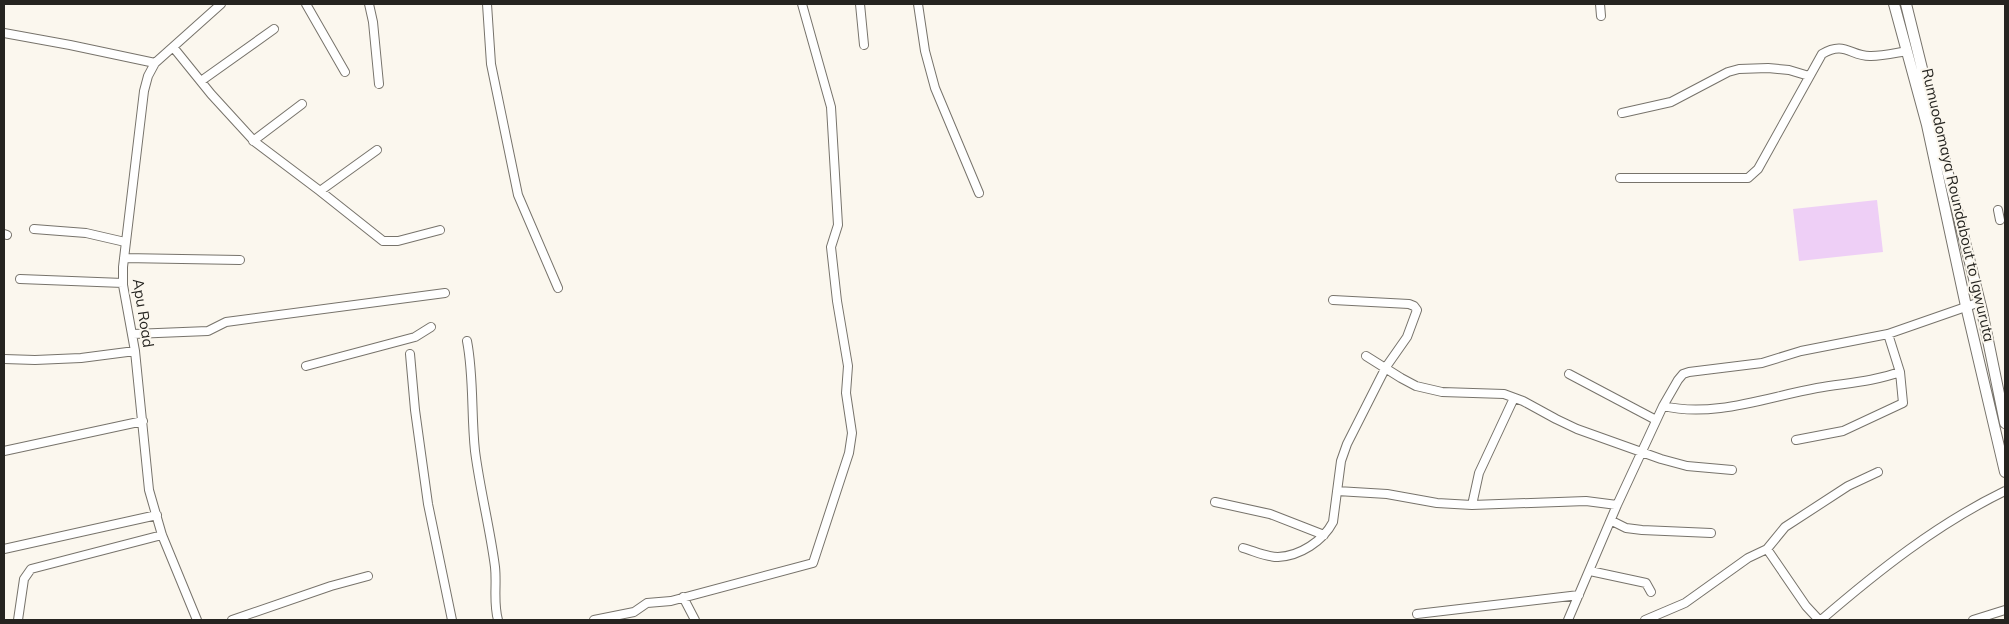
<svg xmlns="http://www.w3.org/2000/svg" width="2009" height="624" font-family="Mulish,sans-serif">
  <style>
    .green { fill: #eecff6 }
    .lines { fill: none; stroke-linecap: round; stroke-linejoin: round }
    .minor-casing { stroke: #77736b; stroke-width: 10 }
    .major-casing { stroke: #77736b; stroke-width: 12 }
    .minor { stroke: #fff; stroke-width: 8 }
    .major { stroke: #fff; stroke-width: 10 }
    .labels { text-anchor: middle; stroke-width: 4; stroke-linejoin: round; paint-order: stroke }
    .street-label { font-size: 15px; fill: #252420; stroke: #fbf7ee }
  </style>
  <rect width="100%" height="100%" fill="#fbf7ee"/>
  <path class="green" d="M1877,200l6,52 -84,9 -6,-52z"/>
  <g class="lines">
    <g class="minor-casing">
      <path id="minor" d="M306,4l39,68
        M369,4l4,18 6,62
        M487,4l4,60 27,131 40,93
        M860,4l4,41
        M918,4l7,47 10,37 44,105
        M1600,4l1,12
        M4,33l66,12 85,18
        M173,47l38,47 44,48 65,49 63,50h15l42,-11
        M201,81l73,-52
        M1622,113l49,-11 57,-30 11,-3 29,-1 21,2 20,6
        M253,141l49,-37
        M1620,178h128l10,-9 64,-115c23,-14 29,3 49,2 12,0 24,-3 36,-5
        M320,191l57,-41
        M1998,210l2,10
        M34,229l52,4 39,9
        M4,234l3,1
        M124,258l116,2
        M20,279l103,4
        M133,334l75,-3 18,-9 219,-29
        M467,341c7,36 4,73 8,110 5,39 15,77 20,116 2,18 -2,35 3,53
        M410,354l5,56 13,94 24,116
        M1366,356l35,22 15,8 26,6 62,2 19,7 33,18 21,10 84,30 26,7 45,4
        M4,359l31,1 46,-2 54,-7
        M306,366l109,-29 16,-10
        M1569,374l87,46
        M1663,406c51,12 104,-9 154,-18 28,-5 55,-6 83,-16
        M1796,440l47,-9 60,-28 -3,-31 -12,-38
        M4,451l139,-30
        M1337,491l50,3 50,9 35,2 114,-4 31,4
        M1215,502l55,12 54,21
        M1472,505l7,-32 35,-75
        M1612,521l14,7 16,2 69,3
        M1243,548c11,3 23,9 35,9 22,-1 45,-16 55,-35l8,-61 6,-17 39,-77 21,-30 10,-27 -3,-4 -5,-2 -76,-4
        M4,549l153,-34
        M1767,549l39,57 13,14
        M1590,571l56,12 5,9
        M683,597l12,23
        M1417,614l162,-19
        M18,620l6,-41 7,-10 131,-34
        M197,620l-35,-85 -13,-45 -14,-139 -12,-66v-18l21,-176 4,-15 7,-13 66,-59
        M232,620l99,-34 37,-10
        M594,620l40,-8 13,-9 24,-2 142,-38 36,-110 3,-20 -6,-40 2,-27 -11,-65 -6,-54 7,-22 -7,-118 -29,-103
        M1568,620l49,-115 46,-99 15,-26 5,-6 6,-2 73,-9 39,-12 87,-17 92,-32
        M1645,620l40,-17 63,-45 19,-9 18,-22 63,-41 30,-14
        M1821,620c57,-49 116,-96 184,-129
        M1973,620l32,-10"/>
    </g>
    <g class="major-casing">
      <path id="major" d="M1894,4l33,121 39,181 39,166
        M1906,4l76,307 23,112"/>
    </g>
    <use href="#minor" class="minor"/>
    <use href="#major" class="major"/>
  </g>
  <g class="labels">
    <g class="street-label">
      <text transform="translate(1958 205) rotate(77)" y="5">Rumuodomaya Roundabout to Igwuruta</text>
      <text transform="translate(143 313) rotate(81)" y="5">Apu Road</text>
    </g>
  </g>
  <rect width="2009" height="624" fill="none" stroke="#252420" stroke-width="10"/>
</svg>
